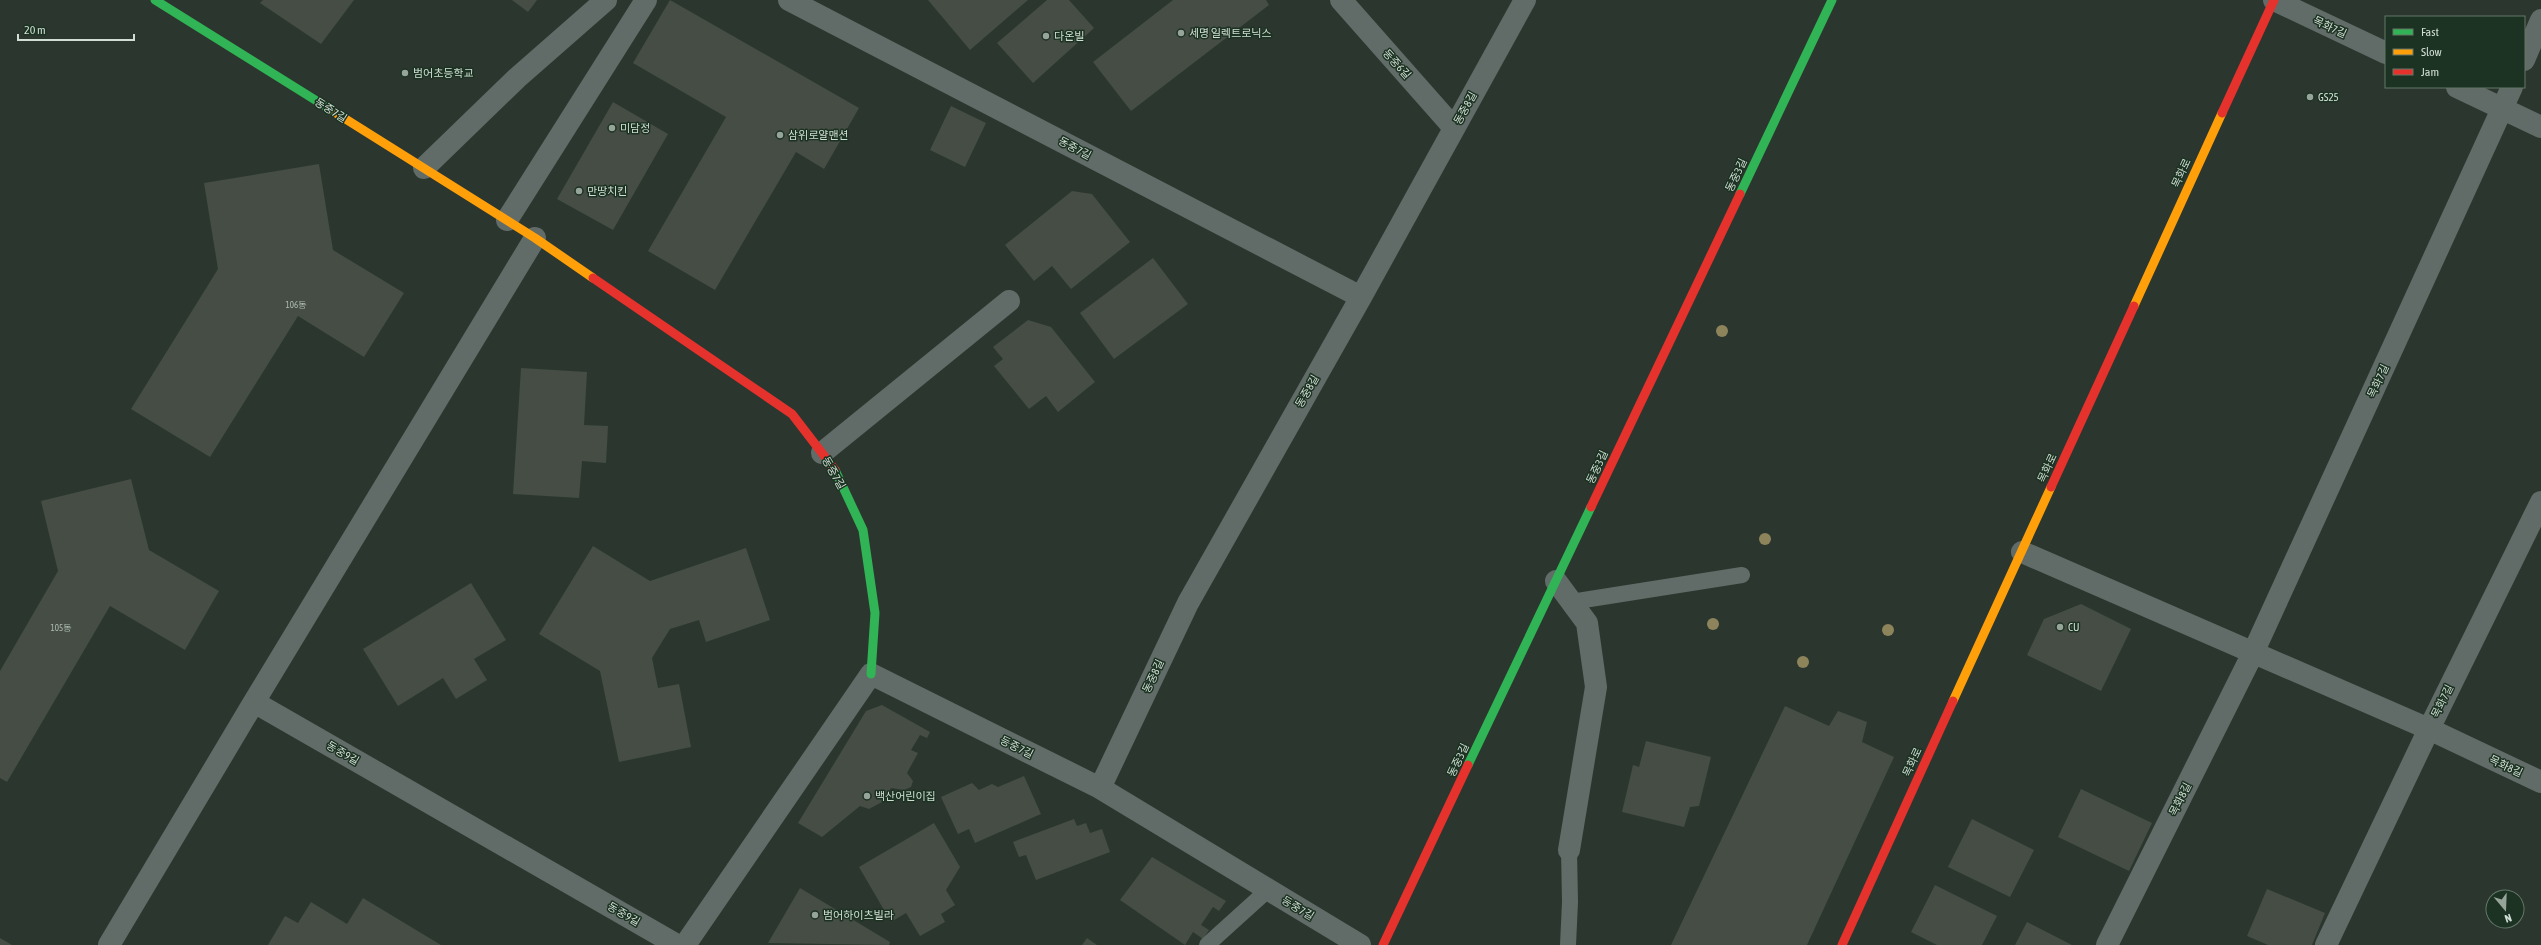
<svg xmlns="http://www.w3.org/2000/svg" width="2541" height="945" font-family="'Asap Condensed','Noto Sans KR',sans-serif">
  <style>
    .building { fill: #454d44 }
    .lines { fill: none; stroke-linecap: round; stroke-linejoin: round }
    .lane { stroke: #616b68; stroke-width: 16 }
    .street { stroke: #616b68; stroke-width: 22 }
    .fast { stroke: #30b455; stroke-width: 9 }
    .slow { stroke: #ff9f0a; stroke-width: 9 }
    .jam { stroke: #e5322d; stroke-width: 9 }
    .tree { fill: #8d845b }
    .poi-dot { fill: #96a499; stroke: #1c3222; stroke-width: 1.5 }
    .labels { text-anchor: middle; stroke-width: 3; stroke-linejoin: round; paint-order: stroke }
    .number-label { font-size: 9px; fill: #adbaaf }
    .street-label { font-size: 11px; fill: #d0ded3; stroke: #1c3222 }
    .poi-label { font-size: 11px; fill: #d0ded3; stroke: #1c3222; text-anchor: start }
  </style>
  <rect width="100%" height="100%" fill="#2b372e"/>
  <path class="building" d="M263,0h91l-33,44 -61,-41z
    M512,0h25l-9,12z
    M670,0l189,108 -35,61 -28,-17 -81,138 -67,-39 78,-134 -93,-54z
    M928,0h100l-58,50z
    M1047,0h22l25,28 -61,55 -36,-40z
    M1173,0h93l3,5 -138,106 -38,-49z
    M613,102l55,32 -55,96 -56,-31z
    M951,106l35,17 -21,44 -35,-17z
    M319,164l14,86 71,43 -40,64 -66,-41 -88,141 -79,-48 87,-140 -14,-86z
    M1072,191l20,3 38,48 -59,47 -19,-23 -18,15 -29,-36z
    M1153,258l35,46 -74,55 -34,-46z
    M1028,320l23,7 44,55 -37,30 -12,-16 -17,13 -35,-43 9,-7 -10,-12z
    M521,368l66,4 -3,53 24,1 -2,37 -24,-2 -3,37 -66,-4z
    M131,479l18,71 70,41 -34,59 -75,-44 -103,176 -7,-4v-107l58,-100 -17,-70z
    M593,546l57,35 96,-33 24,72 -64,22 -7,-22 -29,9 -18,29 6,30 21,-4 12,63 -72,15 -19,-91 -61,-37z
    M471,583l35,57 -32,19 13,21 -31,19 -13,-21 -45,28 -35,-57z
    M2081,604l50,25 -30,62 -74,-36 17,-36z
    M882,705l48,27 -3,6 -7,-3 -9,15 7,3 -11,20 6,8 -2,6 -7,3 -13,-2 -7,13 -15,8 -9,-3 -38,31 -24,-14 68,-112z
    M1785,706l44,20 9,-15 29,11 -5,20 32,15 -87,188h-136z
    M1646,741l65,16 -12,49 -9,1 -6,20 -62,-15 11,-47 6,2z
    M1024,776l17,38 -66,29 -6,-14 -11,5 -17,-37 31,-14 7,7 13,-6 6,3z
    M2081,789l71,34 -23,48 -71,-34z
    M1074,819l3,7 9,-3 4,10 12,-4 8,23 -74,28 -10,-25 -7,2 -6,-15z
    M1972,819l62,31 -24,47 -62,-30z
    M934,823l26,44 -14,23 9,15 -14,9 4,8 -25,14 -14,-23 -15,9 -32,-55z
    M1152,857l74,44 -7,10 -6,-4 -12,18 8,5 -6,9 -10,-7 -8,13 -65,-45z
    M1935,885l62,31 -15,29h-45l-26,-13z
    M800,888l90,54 -1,3 -121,-2z
    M2267,889l58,24 -13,32h-44l-21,-9z
    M363,898l78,47h-173l17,-29 13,7 13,-21 36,22z
    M2027,922l45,23h-57z
    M0,938l12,7h-12z
    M1087,938l10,7h-15z"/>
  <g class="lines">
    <path class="lane" d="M1571,602l171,-27
      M1207,945l62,-56
      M1568,945l2,-43 -1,-52"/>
    <path class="street" d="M789,0l572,297
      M1341,0l113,128
      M2274,0l112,53
      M2524,60l17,-40
      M2457,87l84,40
      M424,168l93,-90 89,-78
      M507,220l139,-220
      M822,453l187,-152
      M2022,552l407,177 112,53
      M1556,581l31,42 9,64 -27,163
      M254,702l281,-464
      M1100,788l88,-185 173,-306 164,-297
      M109,945l145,-243 423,243
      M685,945l186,-271 229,114 260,157
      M2107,945l146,-292 259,-566
      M2326,945l103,-216 112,-227"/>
    <path class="fast" d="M155,0l181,113
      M1740,194l92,-194
      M835,470l28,60 12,83 -4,61
      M1468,765l123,-258"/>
    <path class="slow" d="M336,113l199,125 58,40
      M2134,306l88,-193
      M1953,701l98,-214"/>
    <path class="jam" d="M2222,113l52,-113
      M593,278l199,136 43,56
      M2051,487l83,-181
      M1591,507l149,-313
      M1383,945l85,-180
      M1842,945l111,-244"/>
  </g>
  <g class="tree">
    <circle cx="1722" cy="331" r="6"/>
    <circle cx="1765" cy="539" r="6"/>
    <circle cx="1713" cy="624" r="6"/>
    <circle cx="1888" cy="630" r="6"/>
    <circle cx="1803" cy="662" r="6"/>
  </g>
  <g class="poi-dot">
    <circle cx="1181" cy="33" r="4"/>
    <circle cx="1046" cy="36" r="4"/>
    <circle cx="405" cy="73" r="4"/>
    <circle cx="2310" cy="97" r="4"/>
    <circle cx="612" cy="128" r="4"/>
    <circle cx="780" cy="135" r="4"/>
    <circle cx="579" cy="191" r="4"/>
    <circle cx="2060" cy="627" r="4"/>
    <circle cx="867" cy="796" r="4"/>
    <circle cx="815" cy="915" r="4"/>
  </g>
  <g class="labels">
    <g class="number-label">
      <text x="296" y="308">106동</text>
      <text x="61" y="631">105동</text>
    </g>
    <g class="street-label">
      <text transform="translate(2330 27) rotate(25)" y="4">목화7길</text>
      <text transform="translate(1397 64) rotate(48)" y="4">동중6길</text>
      <text transform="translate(1465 108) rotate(-61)" y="4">동중8길</text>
      <text transform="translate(331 110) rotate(32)" y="4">동중7길</text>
      <text transform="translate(1075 148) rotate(28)" y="4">동중7길</text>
      <text transform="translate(2181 173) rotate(-65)" y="4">목화로</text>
      <text transform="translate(1736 175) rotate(-65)" y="4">동중3길</text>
      <text transform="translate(2378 381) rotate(-65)" y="4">목화7길</text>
      <text transform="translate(1307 391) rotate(-60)" y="4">동중8길</text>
      <text transform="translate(1597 467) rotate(-65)" y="4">동중3길</text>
      <text transform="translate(2047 468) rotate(-65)" y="4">목화로</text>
      <text transform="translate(834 473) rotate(60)" y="4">동중7길</text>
      <text transform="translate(1153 676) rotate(-65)" y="4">동중8길</text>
      <text transform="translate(2442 701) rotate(-64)" y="4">목화7길</text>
      <text transform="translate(1017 747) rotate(26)" y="4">동중7길</text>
      <text transform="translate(343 753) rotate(30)" y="4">동중9길</text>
      <text transform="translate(1458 760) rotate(-65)" y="4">동중3길</text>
      <text transform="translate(1912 762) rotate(-65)" y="4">목화로</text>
      <text transform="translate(2506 766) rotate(25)" y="4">목화8길</text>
      <text transform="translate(2180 799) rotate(-63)" y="4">목화8길</text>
      <text transform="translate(1298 908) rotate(31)" y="4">동중7길</text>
      <text transform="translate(624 914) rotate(30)" y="4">동중9길</text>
    </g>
    <g class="poi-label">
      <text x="1189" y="37">세명 일렉트로닉스</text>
      <text x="1054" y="40">다온빌</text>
      <text x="413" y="77">범어초등학교</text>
      <text x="2318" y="101">GS25</text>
      <text x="620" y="132">미담정</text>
      <text x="788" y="139">삼위로얄맨션</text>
      <text x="587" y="195">만땅치킨</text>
      <text x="2068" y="631">CU</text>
      <text x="875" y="800">백산어린이집</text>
      <text x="823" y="919">범어하이츠빌라</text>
    </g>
  </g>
  <rect x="2385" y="16" width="140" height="72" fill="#1c3222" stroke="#647769"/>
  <rect x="2393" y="29" width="20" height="6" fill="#30b455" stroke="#647769"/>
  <text x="2421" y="36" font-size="12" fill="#d0ded3">Fast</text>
  <rect x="2393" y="49" width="20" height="6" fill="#ff9f0a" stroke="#647769"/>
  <text x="2421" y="56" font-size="12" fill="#d0ded3">Slow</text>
  <rect x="2393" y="69" width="20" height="6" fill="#e5322d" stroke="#647769"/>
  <text x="2421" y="76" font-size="12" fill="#d0ded3">Jam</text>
  <g transform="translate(2505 909) rotate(161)"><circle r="19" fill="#1c3222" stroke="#647769"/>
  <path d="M0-3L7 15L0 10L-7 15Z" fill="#96a499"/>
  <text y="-6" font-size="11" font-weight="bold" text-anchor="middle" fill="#d0ded3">N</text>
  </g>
  <path d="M18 34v6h116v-6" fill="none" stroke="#d0ded3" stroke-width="2"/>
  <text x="24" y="34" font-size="12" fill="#d0ded3" stroke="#1c3222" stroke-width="3" paint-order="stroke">20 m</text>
</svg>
